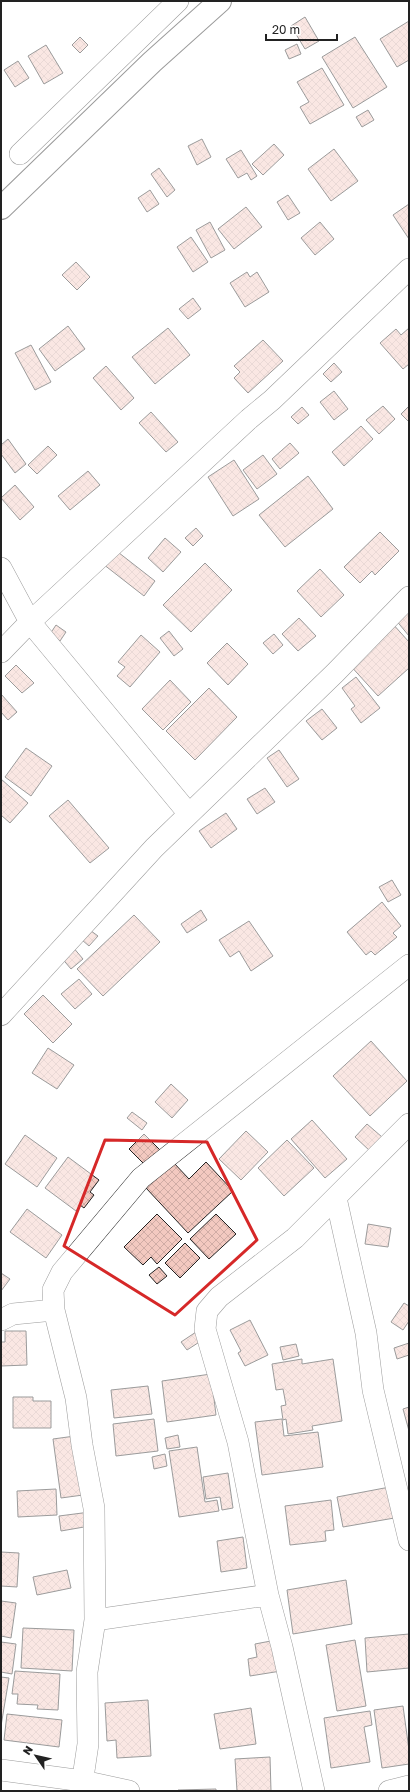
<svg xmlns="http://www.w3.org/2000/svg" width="410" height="1792" font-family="'Golos Text',sans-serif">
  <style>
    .building { fill: url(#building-cross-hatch); stroke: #222 }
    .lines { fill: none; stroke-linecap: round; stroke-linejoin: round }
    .street-casing { stroke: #222; stroke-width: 22 }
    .primary-casing { stroke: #222; stroke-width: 24 }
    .street { stroke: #fff; stroke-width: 21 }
    .primary { stroke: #fff; stroke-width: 22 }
    .marked { fill: none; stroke: #d62828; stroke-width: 3; stroke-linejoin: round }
  </style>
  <defs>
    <pattern id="building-cross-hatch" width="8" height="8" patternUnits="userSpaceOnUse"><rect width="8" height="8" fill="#f3c9c0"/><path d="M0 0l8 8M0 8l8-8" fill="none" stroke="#d0aca5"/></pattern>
  </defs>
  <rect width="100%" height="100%" fill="#fff"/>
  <path class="building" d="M305,17l14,24 -14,8 -14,-23z
    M409,21v39l-12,7 -17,-28z
    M80,37l8,8 -8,8 -8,-8z
    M355,37l32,50 -34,21 -31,-51z
    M297,44l4,10 -12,5 -4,-9z
    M46,45l17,28 -19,11 -16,-28z
    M18,61l11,17 -14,9 -11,-17z
    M322,68l22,37 -34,19 -10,-17 9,-5 -12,-20z
    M368,110l6,10 -12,7 -6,-10z
    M202,139l9,18 -14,8 -9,-19z
    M274,144l10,11 -21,20 -11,-11z
    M334,149l24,32 -27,20 -23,-32z
    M241,150l16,26 -6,4 -4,-7 -9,5 -12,-19z
    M159,168l16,22 -8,7 -16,-23z
    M150,190l9,14 -12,8 -9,-14z
    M288,195l12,18 -12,7 -11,-18z
    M409,204v35l-16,-24z
    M246,207l16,20 -28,22 -16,-20z
    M210,222l15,28 -14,8 -15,-28z
    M320,222l14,17 -19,16 -14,-17z
    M191,237l17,25 -15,10 -16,-25z
    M76,262l14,15 -13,13 -15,-15z
    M247,272l3,5 7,-5 12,20 -24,15 -15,-24z
    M193,298l8,11 -13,10 -9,-10z
    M68,326l17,23 -30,22 -16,-22z
    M168,328l22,27 -35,29 -23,-27z
    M409,328v36l-6,5 -23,-26 16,-14 5,6z
    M263,340l20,21 -35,32 -14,-15 6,-6 -6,-6z
    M31,345l20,37 -16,8 -20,-37z
    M334,363l8,9 -11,10 -8,-8z
    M106,366l28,32 -13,12 -28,-32z
    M334,391l14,18 -14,11 -14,-18z
    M383,406l12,13 -16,15 -13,-14z
    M409,406v16l-8,-8z
    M302,407l7,8 -11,9 -7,-7z
    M151,412l27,30 -12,10 -27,-29z
    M361,426l12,13 -29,27 -12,-14z
    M8,439l18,25 -11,9 -14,-19v-9z
    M290,443l9,10 -19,16 -8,-10z
    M48,446l9,9 -20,19 -9,-9z
    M263,455l14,19 -20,15 -14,-19z
    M234,460l25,39 -26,17 -25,-39z
    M88,471l12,14 -30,25 -12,-14z
    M308,476l25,33 -48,38 -26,-32z
    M15,485l19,22 -14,13 -19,-22z
    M196,528l7,8 -10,10 -8,-8z
    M380,532l19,19 -24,24 -3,-4 -12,12 -16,-16z
    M165,538l16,14 -18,20 -15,-14z
    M114,549l41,32 -11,15 -41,-32z
    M205,563l27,27 -41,42 -28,-27z
    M320,569l24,26 -23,22 -24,-26z
    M409,610v26l-14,-17z
    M299,618l17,18 -18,15 -16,-17z
    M392,623l17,19v26l-31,28 -30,-33z
    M56,625l10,7 -6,9 -10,-7z
    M169,631l14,18 -9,7 -14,-18z
    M274,634l9,11 -10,9 -10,-11z
    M141,635l19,17 -30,35 -13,-11 8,-9 -7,-5z
    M227,643l21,21 -20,21 -21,-22z
    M16,665l18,18 -12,10 -17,-17z
    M356,677l24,31 -19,15 -10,-14 4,-3 -13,-18z
    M170,680l21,22 -28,28 -21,-21z
    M209,688l28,29 -42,43 -29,-29z
    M1,694l16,18 -9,8 -7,-8z
    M322,709l15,19 -15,12 -16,-19z
    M26,748l26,18 -21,30 -26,-19z
    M279,750l20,29 -12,8 -20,-29z
    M1,779l27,24 -18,20 -9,-8z
    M265,788l10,14 -18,12 -10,-15z
    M68,800l41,48 -19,15 -41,-47z
    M226,813l11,16 -26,19 -12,-17z
    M392,880l9,15 -13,7 -9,-15z
    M382,902l19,24 -8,7 4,4 -22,18 -4,-4 -5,4 -19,-23z
    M201,910l6,10 -20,13 -6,-9z
    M134,915l26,27 -57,54 -26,-27z
    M249,921l24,35 -22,15 -12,-20 -9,6 -11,-17z
    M83,925l15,11 -9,10 -14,-12z
    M72,946l11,13 -12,10 -11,-13z
    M79,979l13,15 -17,15 -14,-15z
    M43,995l29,29 -19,19 -29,-29z
    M371,1041l36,40 -37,35 -37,-40z
    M48,1048l26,17 -17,24 -25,-16z
    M171,1084l17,16 -16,18 -17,-16z
    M132,1112l15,11 -5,7 -15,-12z
    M312,1120l35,39 -22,19 -34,-39z
    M367,1124l15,13 -12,14 -15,-14z
    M246,1131l22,21 -27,28 -22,-21z
    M144,1134l16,16 -15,15 -16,-16z
    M25,1135l32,23 -20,29 -32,-23z
    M287,1140l27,28 -30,28 -26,-28z
    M68,1157l31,23 -9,12 4,3 -10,13 -4,-3 -4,6 -31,-23z
    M173,1162l16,17 17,-17 27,29 -45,42 -42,-45z
    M27,1209l35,26 -16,23 -36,-26z
    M157,1214l25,25 -25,25 -6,-7 -8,8 -19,-18z
    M216,1214l20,20 -27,25 -19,-20z
    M368,1224l23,4 -3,19 -23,-3z
    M185,1243l15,15 -20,20 -15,-15z
    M159,1267l8,9 -10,8 -8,-9z
    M1,1273l9,6 -9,12z
    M404,1303l5,3v15l-6,9 -12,-8z
    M250,1320l18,35 -23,11 -7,-13 3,-2 -11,-21z
    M199,1330l5,9 -17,11 -6,-8z
    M5,1331h21l1,34 -26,1v-24h4z
    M409,1343v12l-12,4 -3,-11z
    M296,1344l3,12 -16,4 -3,-13z
    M302,1359v5l31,-5 9,62 -30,5 1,4 -25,4 -2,-15 -3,1 -2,-14 5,-1 -3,-16 -7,1 -4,-26z
    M211,1374l5,41 -49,7 -5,-41z
    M148,1386l4,28 -38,4 -3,-28z
    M13,1397h20v4h18v27h-38z
    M409,1407v24l-6,-22z
    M154,1419l4,32 -42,5 -3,-32z
    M282,1419l2,17 34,-4 5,35 -61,8 -7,-53z
    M178,1435l2,12 -13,2 -2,-11z
    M75,1436l8,59 -22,3 -8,-59z
    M197,1447l8,55 12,-2 2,11 -40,6 -10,-66z
    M165,1454l2,12 -13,3 -2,-12z
    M228,1473l5,35 -11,2 -2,-13 -14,2 -3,-22z
    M395,1486l5,31 -57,10 -6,-30z
    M56,1489l1,26 -39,2 -1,-26z
    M331,1500l3,30 -9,1 1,10 -36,4 -5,-39z
    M90,1512l1,8 -7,1v6l-23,4 -2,-15z
    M243,1537l4,31 -26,4 -4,-31z
    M1,1552l18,1 -2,34 -16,-1z
    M67,1570l4,18 -34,7 -4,-18z
    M346,1580l6,44 -59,10 -6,-44z
    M1,1601l15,2 -5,35 -10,-2z
    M23,1628l51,2 -2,41 -51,-3z
    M409,1634v34l-42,4 -2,-34z
    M276,1640l5,31 -31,5 -2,-17 9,-2 -2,-13z
    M355,1640l11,66 -29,5 -11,-66z
    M1,1642l15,2 -4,30 -11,-2z
    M15,1671l45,3 -2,36 -21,-1 1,-4 -21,-1 1,-10h-6z
    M1,1677l8,1 -8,48z
    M148,1700l3,56 -34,2 -1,-18 -9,1 -2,-38z
    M403,1706l6,44v14l-27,4 -8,-58z
    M251,1708l5,36 -36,5 -6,-35z
    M370,1711l2,14 -8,2 6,35 -39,6 -7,-50z
    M7,1714l55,6 -3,27 -55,-7z
    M270,1757l1,34h-34l-2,-32z
    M216,1789v2h-38v-1z"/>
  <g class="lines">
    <g class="street-casing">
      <path id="street" d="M20,154l158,-153
        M1,568l29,54 159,192
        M1,652l29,-30 219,-203 23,-19 137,-131
        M1,1015l153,-167 181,-175 74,-76
        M336,1198l30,135 7,57 36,150
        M1,1320l12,-6 41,-4
        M95,1620l173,-25
        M1,1770l82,11 46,10
        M81,1791l7,-47 -1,-72 8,-52 -1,-112 -12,-63 -6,-47 -22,-88 -1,-20 9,-18 79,-94 268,-213
        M314,1791l-32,-144 -14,-52 -30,-153 -33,-113 2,-18 12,-14 76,-59 114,-114
        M389,1791l20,-5"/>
    </g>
    <g class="primary-casing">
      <path id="primary" d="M1,208l151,-146 68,-61"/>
    </g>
    <use href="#street" class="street"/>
    <use href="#primary" class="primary"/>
  </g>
  <path d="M0 0H410V1792H0ZM105,1140l102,2 50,98 -82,75 -111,-69z" fill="#fff" fill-opacity=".55" fill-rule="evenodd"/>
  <path class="marked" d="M105,1140l102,2 50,98 -82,75 -111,-69z"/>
  <rect width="410" height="1792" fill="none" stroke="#222222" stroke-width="4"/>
  <g transform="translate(36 1756) rotate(304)" stroke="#ffffff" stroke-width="3" paint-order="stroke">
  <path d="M0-3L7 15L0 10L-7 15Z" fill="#222222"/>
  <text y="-6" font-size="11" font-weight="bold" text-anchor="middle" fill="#222222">N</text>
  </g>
  <path d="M266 34v6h71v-6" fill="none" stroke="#222222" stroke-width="2"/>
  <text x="272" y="34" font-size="12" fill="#222222" stroke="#ffffff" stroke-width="3" paint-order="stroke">20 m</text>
</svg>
